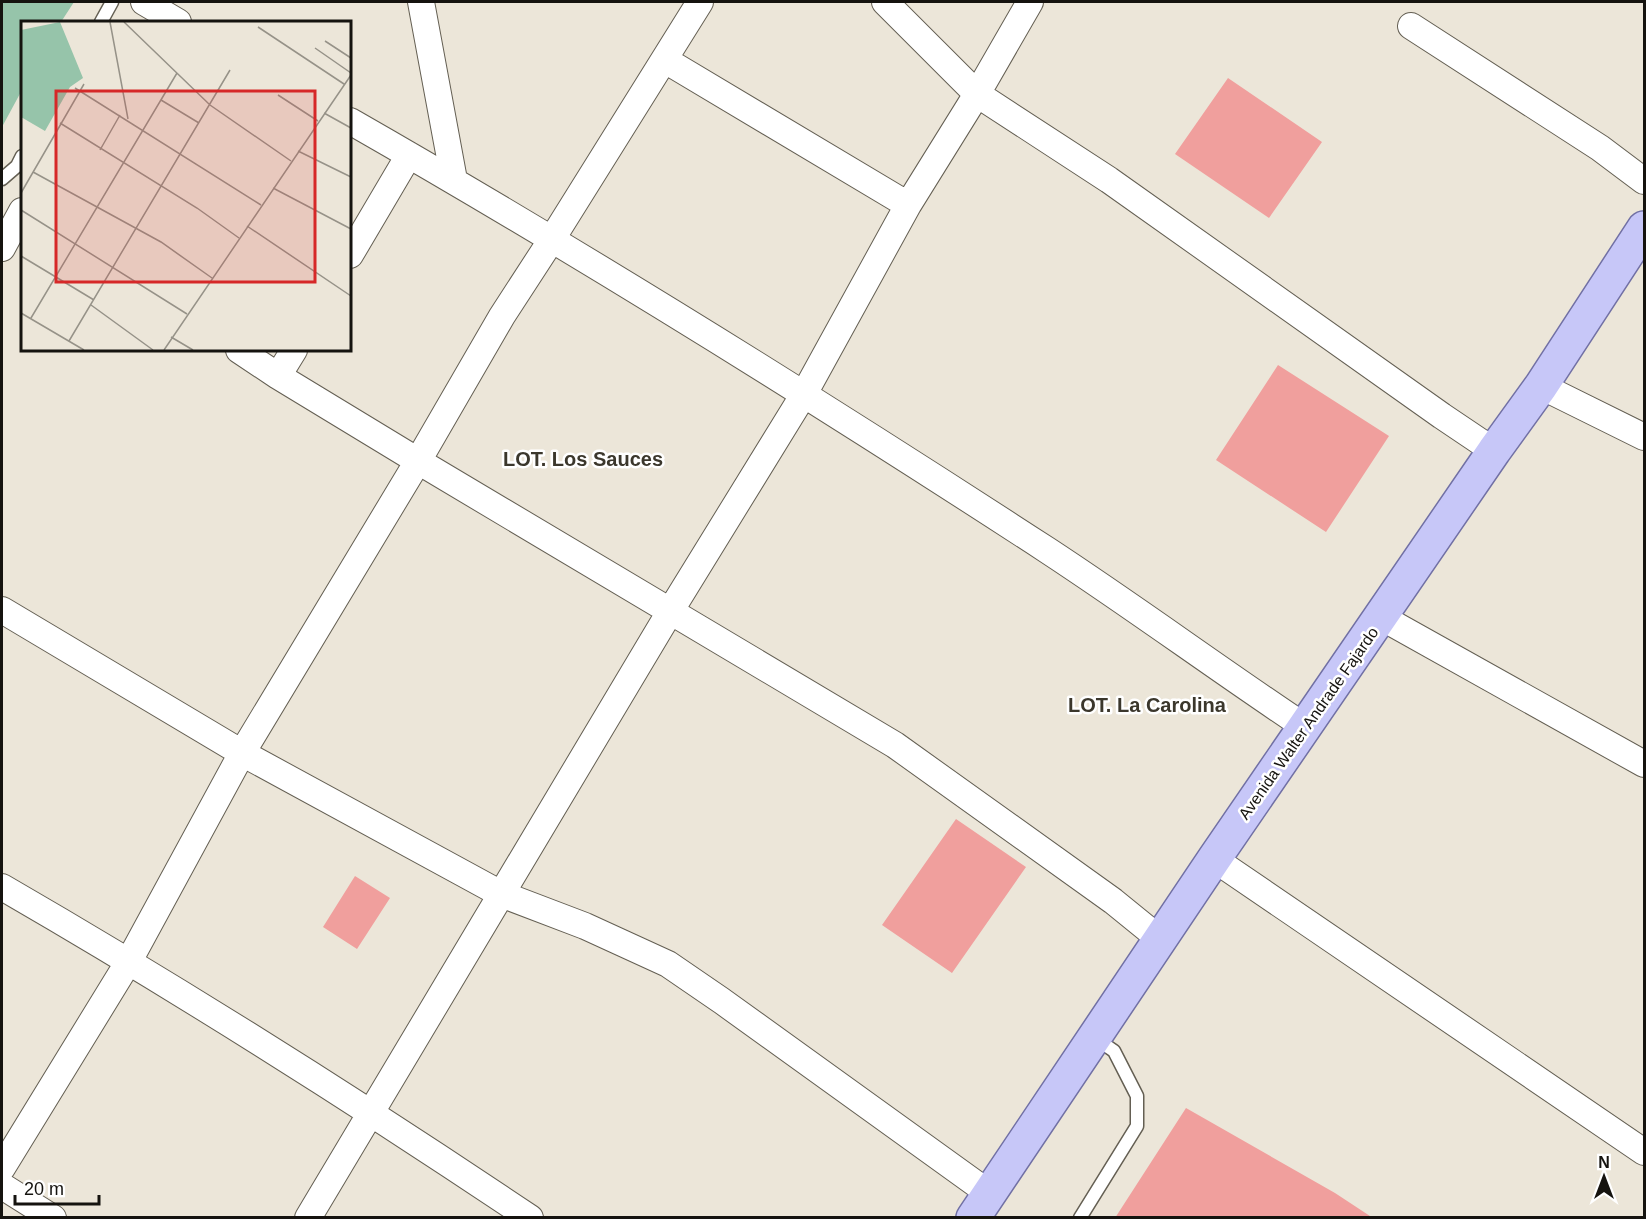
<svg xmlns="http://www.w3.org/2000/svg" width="1646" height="1219" font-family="Arial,sans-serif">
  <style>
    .green { fill: #96c4aa }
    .building { fill: #f09f9d }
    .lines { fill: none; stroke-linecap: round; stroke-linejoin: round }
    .service-casing { stroke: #645f53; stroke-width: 15 }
    .minor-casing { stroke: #645f53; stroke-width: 28 }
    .primary-casing { stroke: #7170a4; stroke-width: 36 }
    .service { stroke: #fff; stroke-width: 12 }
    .minor { stroke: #fff; stroke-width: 26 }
    .primary { stroke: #c7c7f8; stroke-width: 33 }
    .labels { text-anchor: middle; stroke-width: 5; stroke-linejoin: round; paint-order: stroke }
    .street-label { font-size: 16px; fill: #15130f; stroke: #fff }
    .quarter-label { font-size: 20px; font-weight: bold; fill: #3b372c; stroke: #fff }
    .inset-road { fill: none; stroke: #969288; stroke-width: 1.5 }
    .view { fill: #d62828; fill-opacity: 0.15; stroke: #d62828; stroke-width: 3 }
    .inset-edge { fill: none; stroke: #15130f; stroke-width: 3 }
  </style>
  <rect width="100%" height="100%" fill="#ece6d9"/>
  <path class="green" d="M2,2h72l-13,20h-39v68l-20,37z"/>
  <path class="building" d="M1228,78l94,64 -53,76 -94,-64z
    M1278,365l111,71 -63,96 -110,-72z
    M956,819l70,48 -74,106 -70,-48z
    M355,876l35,22 -33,51 -34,-22z
    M1186,1108l149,85 38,25h-258z"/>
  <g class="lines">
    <g class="service-casing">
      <path id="service" d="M101,22l11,-20
        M2,179l15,-13 5,-10
        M1080,1218l57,-92v-30l-23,-45 -19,-13"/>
    </g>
    <g class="minor-casing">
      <path id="minor" d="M144,2l34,20
        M421,2l33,178
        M885,2l92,92 132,86 333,236 52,35
        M1411,26l189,122 44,33
        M665,60l243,145
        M350,121c236,135 468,280 697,429 87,57 171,119 258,177
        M2,248l20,-37
        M350,255l59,-100
        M239,350l39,26 140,85 477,284 218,156 48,39
        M278,376l16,-26
        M1541,386l103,51
        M2,610l240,143 259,141 84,32 83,38 54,37 268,193
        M1381,617l263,147
        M1214,859l430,293
        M2,887c180,104 355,215 528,331
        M2,1168l127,-207 113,-208 176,-292 84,-145 50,-77 148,-237
        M2,1186l51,32
        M308,1218l363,-608 133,-216 104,-189 69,-111 53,-92"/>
    </g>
    <g class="primary-casing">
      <path id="primary" d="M973,1218l241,-359 280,-408 47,-65 103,-158"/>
    </g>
    <use href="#service" class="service"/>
    <use href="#minor" class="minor"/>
    <use href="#primary" class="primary"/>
  </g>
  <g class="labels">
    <g class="street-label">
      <text transform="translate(1308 723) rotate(-55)" y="6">Avenida Walter Andrade Fajardo</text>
    </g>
    <g class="quarter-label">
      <text x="583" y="466">LOT. Los Sauces</text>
      <text x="1147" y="712">LOT. La Carolina</text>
    </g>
  </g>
  <g transform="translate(21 21)">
    <rect width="330" height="330" fill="#ece6d9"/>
    <path d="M39,1l23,56 -13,9 -25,44 -24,-14v-87z" fill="#96c4aa"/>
    <path class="inset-road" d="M89,1l18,97M103,1l86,83 81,56M237,6l86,57M304,20l26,17M294,27l36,25M54,67l186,117M257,74l40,26M140,79l38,23M303,92l27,15M39,102l137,85 42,30M79,129l20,-35M277,130l53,26M12,151l128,70 51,36M252,167l78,41M0,172l63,-109M0,189l166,104M226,205l104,70M0,235l73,44M70,284l62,45M0,292l63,37M10,297l146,-245M150,316l22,13M48,320l161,-271M143,329l187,-275"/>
    <path class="view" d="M35,70h259v191h-259z"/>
    <rect width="330" height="330" class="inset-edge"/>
  </g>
  <rect width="1646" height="1219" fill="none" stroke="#15130f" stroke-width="6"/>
  <g transform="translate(1604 1177)" stroke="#ffffff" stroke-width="4.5" paint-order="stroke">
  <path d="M0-4.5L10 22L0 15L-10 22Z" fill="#15130f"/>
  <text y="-9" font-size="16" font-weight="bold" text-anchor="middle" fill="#15130f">N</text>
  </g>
  <path d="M15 1195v9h84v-9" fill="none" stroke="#15130f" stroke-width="3"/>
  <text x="24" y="1195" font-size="18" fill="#15130f" stroke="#ffffff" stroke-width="4.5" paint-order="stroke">20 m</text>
</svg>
